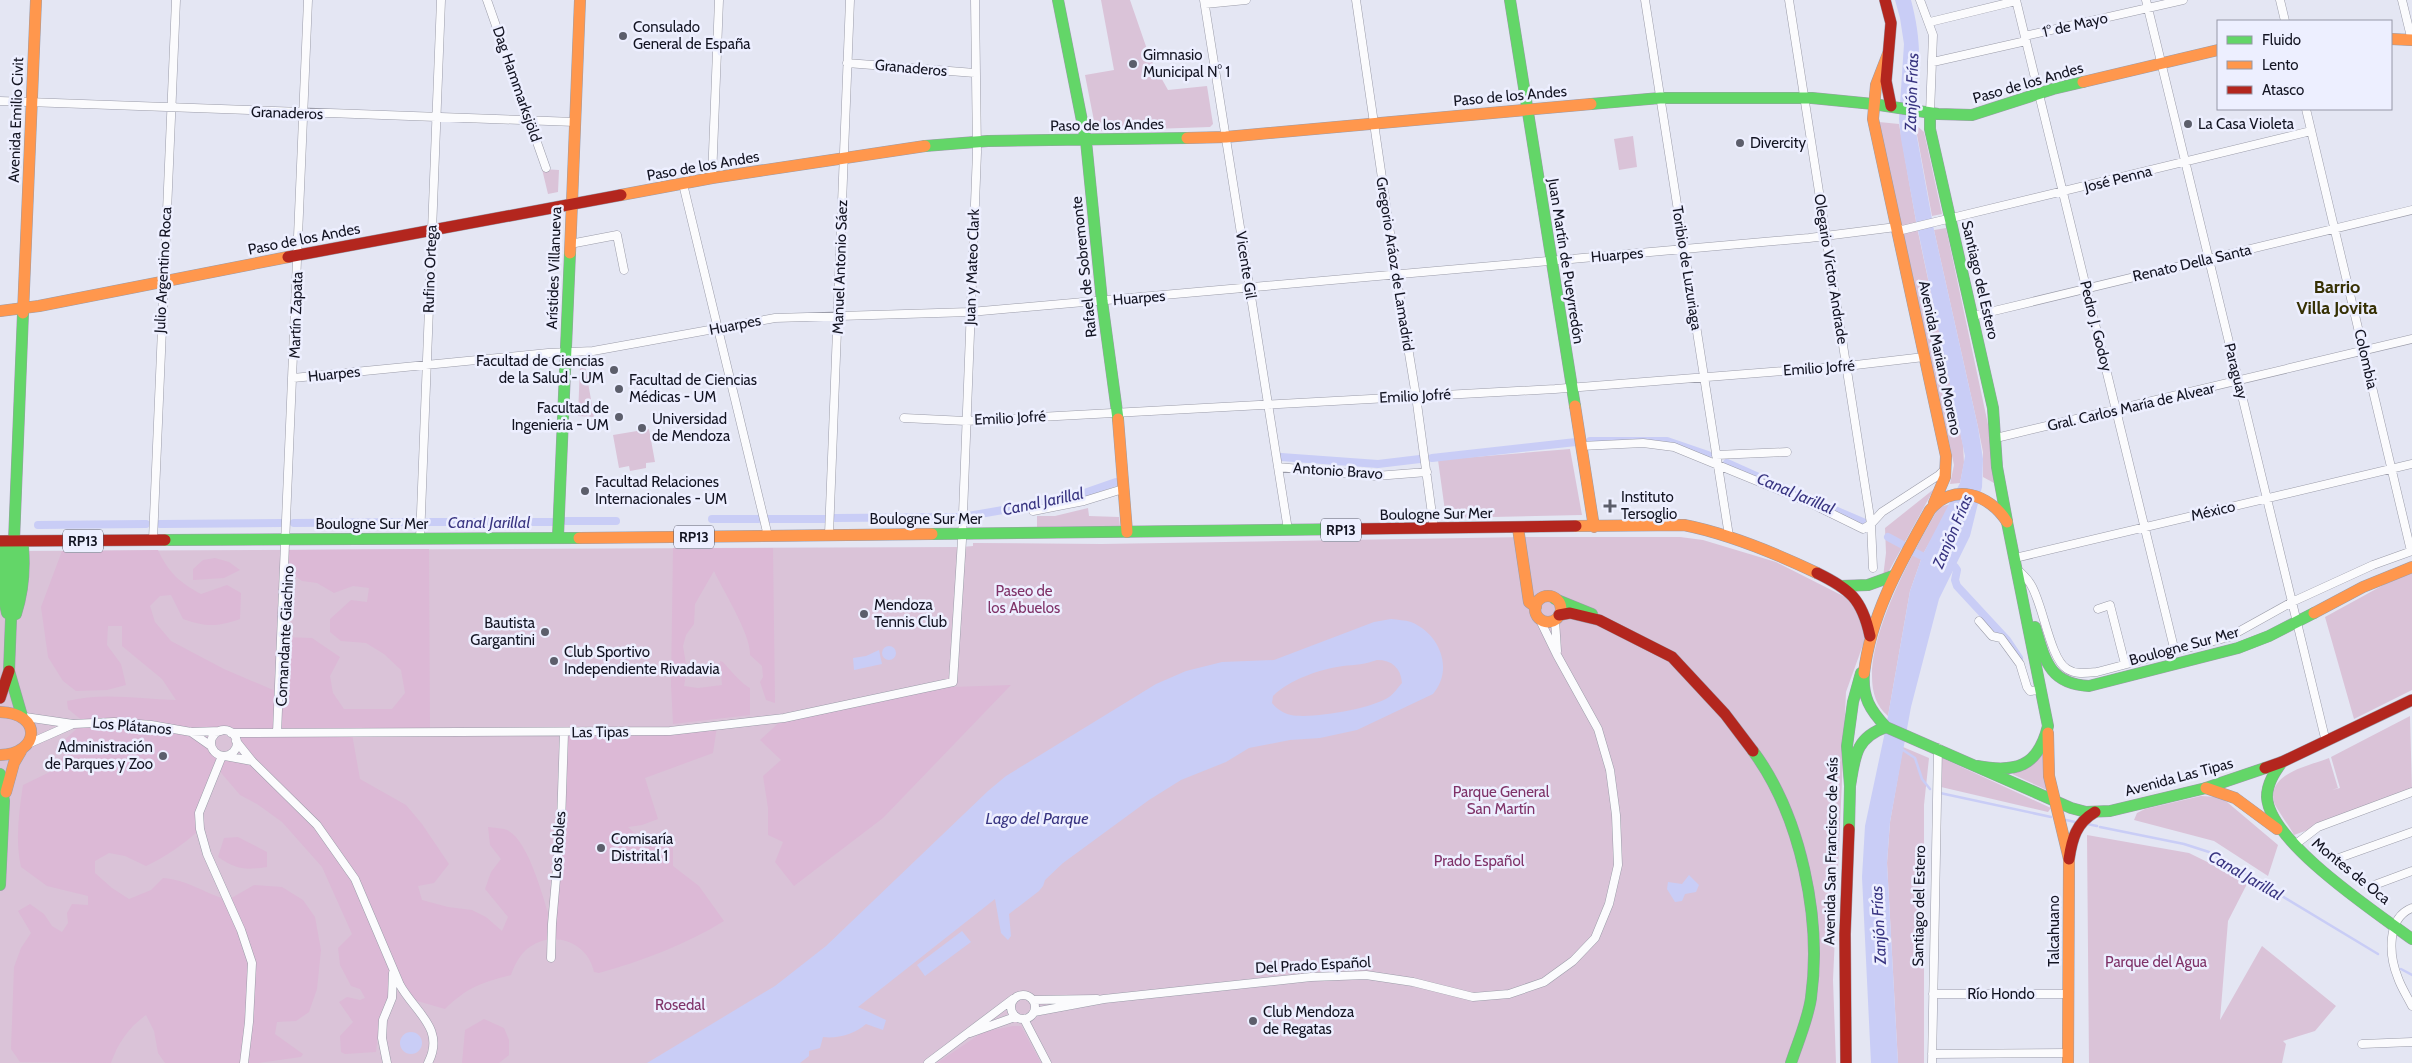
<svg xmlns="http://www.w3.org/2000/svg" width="2412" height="1063" font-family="Cabin,sans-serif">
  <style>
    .green { fill: #dac3d8 }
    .forest { fill: #dcb9d6; fill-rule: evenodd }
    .water { fill: #c9cdf6; fill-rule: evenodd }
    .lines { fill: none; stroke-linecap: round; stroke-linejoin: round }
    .stream { stroke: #c9cdf6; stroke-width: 2.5 }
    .canal { stroke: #c9cdf6; stroke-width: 8 }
    .street-casing { stroke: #9b9ca9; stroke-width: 9 }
    .fast-casing { stroke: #9b9ca9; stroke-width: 12 }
    .slow-casing { stroke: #9b9ca9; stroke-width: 12 }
    .jam-casing { stroke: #9b9ca9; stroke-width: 12 }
    .street { stroke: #fbfbfd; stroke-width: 8 }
    .fast { stroke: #63d668; stroke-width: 11 }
    .slow { stroke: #ff974d; stroke-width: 11 }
    .jam { stroke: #b3261e; stroke-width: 11 }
    .poi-dot { fill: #5c5e6b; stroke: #edefff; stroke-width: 2 }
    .labels { text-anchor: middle; stroke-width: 5; stroke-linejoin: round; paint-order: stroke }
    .shield { fill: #edefff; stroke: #545664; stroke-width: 1 }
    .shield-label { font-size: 14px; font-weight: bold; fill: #131422 }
    .street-label { font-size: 15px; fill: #131422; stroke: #edefff }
    .poi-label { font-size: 15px; fill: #131422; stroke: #edefff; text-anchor: start }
    .park-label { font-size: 15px; fill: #7f3268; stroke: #edefff }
    .water-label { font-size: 16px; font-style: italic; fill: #383481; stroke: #edefff }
    .quarter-label { font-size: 18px; font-weight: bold; fill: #373105; stroke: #edefff }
  </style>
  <rect width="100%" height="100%" fill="#e4e6f3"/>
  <path class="green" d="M1101,0h29l20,58 18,32 39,-4 6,38 -3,3 -114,4 -11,-56 29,-5z
    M1879,122l20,2 18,103 46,218 1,18 -4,20 -10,1 4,-19z
    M1915,124l9,8 18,82 -10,2z
    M1633,136l4,31 -18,3 -5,-31z
    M542,169l17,1 -1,22 -10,2z
    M1946,228l46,215 2,40 -11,-6v-25l-5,-25 -44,-197z
    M580,365h5l9,52 -16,-1z
    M649,429l6,33 -9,1v5l-16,3 -1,-5 -10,2 -6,-33z
    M1570,449l12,66 -136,3 -8,-58z
    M1934,489l-45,82 -6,6 3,-24 -1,-25z
    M1951,504l-28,50 -13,37 -22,125c-49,-39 28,-168 51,-209z
    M1088,508l1,8 30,1 1,9 -83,1v-11h18z
    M1526,537h154l23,3 73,22 79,40 9,25v15l-18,50 -13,288 3,83h-1836v-512l962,-4 11,-1v-3l128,1z
    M2412,573v117l-58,29 -29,-102 62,-34z
    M2410,716l2,76 -118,43c-4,-8 -19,-28 -20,-33 -7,-29 35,-36 55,-44l9,30 -6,2 8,-2 -9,-31z
    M1903,747l26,11 -5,47v258h-26l-11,-200 3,-41z
    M2043,754l6,37 -37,-17z
    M1942,758l109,50 -3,4 -107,-25z
    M2201,796l17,1 9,5 51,43 -10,31 -54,-35 -80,-21 3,-7 8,-4z
    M2087,835l102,18 59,29 -20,39 -8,99 42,-74 74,60 -21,25 -32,10 3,3 -4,19h-193z"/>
  <path class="forest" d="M673,548h100l2,155 -9,-3 -6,-18 3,-5 -1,-11 -12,-11c1,-21 -27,-64 -36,-84l-19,33 -1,20 -8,11 -3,11 4,24 -3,16 14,2 24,-3 -2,-24 3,1c6,7 20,23 27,26v27l-77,9 -2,-39z
    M429,549l1,184 -78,1 8,45 46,26 16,19 27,40 -15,19 -16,3 4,14 26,7 24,3 14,7 16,14 6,-14 -23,-28 6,-17 10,-13 -11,-14 -2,-18c6,1 14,1 19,3 22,10 37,71 44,93l13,-190 153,-7 -4,27 -68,25 13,41 -16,6 -14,2 16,15 19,-5 10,11v18l26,20 25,35c-39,24 -82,40 -125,52l-5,-1c-6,-31 -43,-43 -67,-23 -8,7 -13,17 -16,26 -31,8 -43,12 -66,34l-38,-11 -14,-28 -2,32 -12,22 -3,28 -31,2 -4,-2 -1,-16 13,-14 -14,-20 8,-5 13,3 5,-2 -5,-9 -9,-3 -11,-21 -2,-17 14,-14 -30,-67 -40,-45 -25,-18 -17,-9 -23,-27 -18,45 1,16c-17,16 -33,27 -54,37l-21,-10 -16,-3 -14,8v12l17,15 17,11 22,-9 12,-12c25,2 41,15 65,22l26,-15 28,2 21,13 12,17 6,33 -4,39 -8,23 -13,9 -19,1 -2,12 28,20 -2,3 -43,6h-93l-7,-10 -4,-22 -8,-16c-17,12 -28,28 -35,48l-91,-1 -9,-13 3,-82 7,-19 10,-15 -13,-22 12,-7 14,10 8,12 10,6 6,-9 -1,-10 5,-9 16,1v-9l-41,-10 -26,-19c-6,-27 -2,-55 2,-82l31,-15 11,-17 -6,-8 25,-23 -16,-13 -1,-8c37,-9 72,-2 109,-1l-14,-21 -40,-33v-20h-14l-1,19 14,19 5,21 -19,5 -31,1 -13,-10 -15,-24 -7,-50 21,-56 96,-1c10,22 22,33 43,44l26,-9 14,8 -1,26c-24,8 -33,8 -57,0l-12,-24 -11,1 -10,10 5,16 16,19 53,28 54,23 1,41 6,-96 27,1 28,19 -10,19 3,17 11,16h48l13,-16 -4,-23 -17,-16 -18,-11 -25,-2 -11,-9v-13l21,-19 16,2 2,-14 -16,-2 -19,7 -17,-10 -15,-2 -17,-12 1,-19zM223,730l11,6 17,24 -33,-5 -26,-23z
    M215,558l14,4 11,8 -16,8 -31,2v-11l10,-9z
    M949,683l2,4 60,-2 -128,133 -89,68 -19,-24 8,-20 -15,-7v-27l-5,-32 18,-16 -21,-20 24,-22z
    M238,837l29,15v15c-22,3 -30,3 -49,-10l6,-19z
    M484,1019l20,9 5,12v15l-10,8h-37l3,-33z
    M1013,1026h8l20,37h-104l46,-31z"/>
  <path class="water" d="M1895,0h16c7,26 10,52 7,79 -1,16 -5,31 -3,47l19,104 44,197 5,32 -1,28 -12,49 -31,63 -28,108 -21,115 -3,41 11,200h-27l-9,-186 3,-51 21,-99 24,-136 13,-37 37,-71 5,-27 -49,-235 -15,-82 -2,-20 5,-75 -4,-26z
    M1391,619c7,1 14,1 20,3 29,12 43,47 22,72l-76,36 -37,8 -30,2 -41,8 -23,14 -45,18 -32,20 -86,63 -18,17 -2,6 -4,5 -30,23 2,22 -3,4 -7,-7 -6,-34 -137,108 28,13 -3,10 -17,-6c-11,10 -29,15 -43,13l-3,11 -11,3v5l-9,7h-153l128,-77 51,-40 162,-155 18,-15 150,-92 30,-13 36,-9 52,-2 100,-38zM1377,660c15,0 24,8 25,23 -4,4 -8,11 -13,14 -18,12 -77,22 -98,18 -8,-2 -14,-6 -19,-12l1,-7c16,-16 47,-27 70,-30 12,-1 23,-2 34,-6z
    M882 653a7 7 0 1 1 14 0a7 7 0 1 1-14 0Z
    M879,650l3,14 -28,6 -1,-12 13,-2z
    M1689,875l10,10 -3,7 -11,2 -3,7 -7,1 -8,-13 1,-7 14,2z
    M962,931l9,11 -46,34 -8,-11z
    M400 1043a11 11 0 1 1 22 0a11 11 0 1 1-22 0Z"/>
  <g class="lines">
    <path class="stream" d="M1900,748l15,10 7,21 8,10
      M1940,793l111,24
      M2066,820l9,2
      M2087,824l10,2
      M2100,827l84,17 25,8 169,102
      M2401,969l11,6"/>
    <path class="canal" d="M1590,441h77l41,14
      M1281,457l97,7 42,-5
      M1432,458l144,-16
      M1727,463l65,29
      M1814,501l51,22
      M968,516l99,-17 49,-17
      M835,518l121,-1
      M712,519h47
      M769,519h58
      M566,521h50
      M425,522h128
      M294,523l122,-1
      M160,524l122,-1
      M38,525l108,-1
      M1888,537l13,7
      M1914,552l8,4
      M1955,567l2,3 -2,10 2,6 50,54 12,18"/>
    <g class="street-casing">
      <path id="street" d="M487,0l59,168
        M1204,0l84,530
        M1356,0l40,274 20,122 18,133
        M1645,0l84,536
        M1789,0l82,524 2,44
        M1920,0l13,35 -3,78
        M2016,0l159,652
        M2146,0l180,742
        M2280,0l5,21
        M2402,0l10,41
        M1205,4l41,-4
        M1930,22l86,-21
        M2025,36l158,-36
        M1933,62l93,-21
        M847,63l128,10
        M0,101l575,21
        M2306,109l105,442
        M712,178l7,-178
        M683,184l85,352
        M570,244l47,-9 7,35
        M1973,316l439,-106
        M293,378l255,-25 45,-2 182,-33 195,-6 839,-74 87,-11 6,3 409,-99
        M904,418l62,3 589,-32 292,-23 77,-9
        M1996,438l416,-99
        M1581,446l62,-3 31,4 134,55 55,27 8,-5 11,-12 57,-37 7,-7
        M1716,455l71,-3
        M1278,467l98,9 51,-4
        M1033,511l51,-10 39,-12
        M829,534l21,-534
        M420,539l21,-539
        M153,540l23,-540
        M2015,558l397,-94
        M2018,570c5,5 10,9 13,15 12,19 19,74 36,84 9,6 20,4 30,3l132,-35 63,-35 81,-37 39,-14
        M2098,609l12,-4 15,59
        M1555,620l2,31
        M1979,621l13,15 9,2 19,26 7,23 3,4 11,-1
        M25,717l48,7 41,-2 37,3 40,7 30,-1
        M211 743a13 13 0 1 1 26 0a13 13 0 1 1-26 0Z
        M191,732l20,14
        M231,733l439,-2 114,-13 169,-36 9,-142 15,-388 -2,-152
        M277,733l31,-733
        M236,741l16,20 65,64 38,54 45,106c15,27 46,44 28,78
        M28,744l43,-19
        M222,756l-23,57 1,16 7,25 34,76 11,33 -3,59 -5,41
        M225,756l27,5
        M2296,844l22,-17 94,-35
        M2339,858l73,-26
        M2369,887l43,-16
        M2412,908c-26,10 -23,48 -14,70 3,9 9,18 14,28
        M551,958l1,-34 9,-101 3,-90
        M1933,994h135
        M1011 1007a12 12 0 1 1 24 0a12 12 0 1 1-24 0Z
        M1033,1000l64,-1
        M1034,1012l70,-13 207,-22 55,-2 47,7 60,15 36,-3 35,-12 29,-21 22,-23 14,-34 9,-39 -2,-50 -6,-45 -12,-41 -41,-74 -18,-37
        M1024,1019l23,44
        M970,1033l45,-16
        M2362,1044l50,-2
        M1932,1054l136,-1
        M387,1063l-5,-25 1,-18 9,-22 1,-25
        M928,1063l85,-64
        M1932,1063l6,-315"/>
    </g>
    <g class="fast-casing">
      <path id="fast" d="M1058,0l28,141 16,160 16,118
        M1510,0l65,406
        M1591,104l69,-6h152l61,6 65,10 34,1 81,-26 30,-7
        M1930,113v16l63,279 4,59 10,54
        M925,146l63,-5 199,-3
        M932,534l422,-5
        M558,537l12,-284
        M165,540l414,-2
        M14,541l9,-228
        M14,541l-5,130 13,45
        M14,541l9,6c2,23 0,45 -7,67
        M1841,586l27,-1 25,-9
        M1555,599l37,15
        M7,613c-5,-22 -6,-43 -2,-66l9,-6
        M2035,627c10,33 14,57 54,59l149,-38 31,-12 45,-23
        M1864,673c-2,24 6,37 22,54l185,81 15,4 24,-1 96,-23 59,-20
        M1753,751c48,65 69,168 58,247 -3,21 -13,44 -20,65
        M2282,762c-7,10 -15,21 -15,35 2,45 110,116 145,142
        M1977,766c39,7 61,1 71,-40l-41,-204
        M0,774l4,27 -4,84
        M1850,786c5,-29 5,-48 36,-59
        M1849,829l1,-43 -3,-40 6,-44 8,-29"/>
    </g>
    <g class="slow-casing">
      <path id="slow" d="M2391,39l21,1
        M1888,54l-12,31 -3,34 73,337 -1,21 -11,26
        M2083,82l135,-32
        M1187,138l39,-1 365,-33
        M621,195l91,-17 213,-32
        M570,253l10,-253
        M0,311l39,-5 249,-49
        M23,313l13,-313
        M1575,406l19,121
        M1118,419l9,113
        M1576,526l108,-1c46,9 91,28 133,48
        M1518,528l11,74 7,5
        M579,538l353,-4
        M1535 609a13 13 0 1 1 26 0a13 13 0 1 1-26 0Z
        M2314,613l49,-26 49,-20
        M1864,673c7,-60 37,-111 66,-163 23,-28 60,-16 77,12
        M0,712c43,1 40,42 0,43
        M2048,733l1,43 20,83 -1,204
        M2206,788l29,10 42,31
        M6,792l8,-29 7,-12"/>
    </g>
    <g class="jam-casing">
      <path id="jam" d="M1885,0l6,23 -5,58 5,25
        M288,257l333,-62
        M1354,529l222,-3
        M0,541l165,-1
        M1817,573c33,16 45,26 53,63
        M1559,615l11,-2 29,7 73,37 53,57 28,37
        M0,698l9,-27
        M2265,768l17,-6 130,-62
        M2069,859c3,-20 7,-36 26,-47
        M1846,1063l-1,-129 4,-105"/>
    </g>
    <use href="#street" class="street"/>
    <use href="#fast" class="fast"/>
    <use href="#slow" class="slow"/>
    <use href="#jam" class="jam"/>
  </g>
  <g class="poi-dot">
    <circle cx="623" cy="36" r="5"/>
    <circle cx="1133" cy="64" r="5"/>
    <circle cx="2188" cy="124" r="5"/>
    <circle cx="1740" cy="143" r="5"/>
    <circle cx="614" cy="370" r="5"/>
    <circle cx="619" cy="389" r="5"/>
    <circle cx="619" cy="417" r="5"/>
    <circle cx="642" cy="428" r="5"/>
    <circle cx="585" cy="491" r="5"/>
    <path d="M1607.5 498.5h5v5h5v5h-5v5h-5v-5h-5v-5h5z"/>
    <circle cx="864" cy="614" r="5"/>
    <circle cx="545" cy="632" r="5"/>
    <circle cx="554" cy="661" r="5"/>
    <circle cx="163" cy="756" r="5"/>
    <circle cx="601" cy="848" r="5"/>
    <circle cx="1253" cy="1021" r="5"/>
  </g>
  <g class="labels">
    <g class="shield">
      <rect x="1321" y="518.5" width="40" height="23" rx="4"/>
      <rect x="674" y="525.5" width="40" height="23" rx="4"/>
      <rect x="63" y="529.5" width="40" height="23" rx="4"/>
    </g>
    <g class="shield-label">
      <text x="1341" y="535">RP13</text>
      <text x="694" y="542">RP13</text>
      <text x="83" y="546">RP13</text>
    </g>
    <g class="street-label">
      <text transform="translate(2075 25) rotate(-13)" y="5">1° de Mayo</text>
      <text transform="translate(911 68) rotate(5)" y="5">Granaderos</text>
      <text transform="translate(2028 83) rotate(-16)" y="5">Paso de los Andes</text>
      <text transform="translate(517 84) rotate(71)" y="5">Dag Hammarksjöld</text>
      <text transform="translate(1510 96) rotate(-5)" y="5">Paso de los Andes</text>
      <text transform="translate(287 113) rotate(2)" y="5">Granaderos</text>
      <text transform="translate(16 120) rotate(-88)" y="5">Avenida Emilio Civit</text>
      <text transform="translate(1107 125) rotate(-1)" y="5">Paso de los Andes</text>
      <text transform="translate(703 166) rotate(-10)" y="5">Paso de los Andes</text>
      <text transform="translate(2118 179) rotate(-14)" y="5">José Penna</text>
      <text transform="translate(304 239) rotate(-11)" y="5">Paso de los Andes</text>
      <text transform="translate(1617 255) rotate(-5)" y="5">Huarpes</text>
      <text transform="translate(1566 261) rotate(81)" y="5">Juan Martín de Pueyrredón</text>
      <text transform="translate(2192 263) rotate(-13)" y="5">Renato Della Santa</text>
      <text transform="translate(1395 264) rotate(81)" y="5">Gregorio Aráoz de Lamadrid</text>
      <text transform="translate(1246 265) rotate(81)" y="5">Vicente Gil</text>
      <text transform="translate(840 267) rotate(-88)" y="5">Manuel Antonio Sáez</text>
      <text transform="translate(972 267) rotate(-88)" y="5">Juan y Mateo Clark</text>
      <text transform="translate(1084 267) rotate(-96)" y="5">Rafael de Sobremonte</text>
      <text transform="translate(554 268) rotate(-88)" y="5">Arístides Villanueva</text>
      <text transform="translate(1687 268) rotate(81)" y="5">Toribio de Luzuriaga</text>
      <text transform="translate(430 269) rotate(-88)" y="5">Rufino Ortega</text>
      <text transform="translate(1831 269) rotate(81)" y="5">Olegario Víctor Andrade</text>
      <text transform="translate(163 270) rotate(-87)" y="5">Julio Argentino Roca</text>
      <text transform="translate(1980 280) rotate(77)" y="5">Santiago del Estero</text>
      <text transform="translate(1139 298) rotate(-5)" y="5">Huarpes</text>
      <text transform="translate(296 315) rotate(-88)" y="5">Martín Zapata</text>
      <text transform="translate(735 325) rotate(-11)" y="5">Huarpes</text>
      <text transform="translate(2096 326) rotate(76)" y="5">Pedro J. Godoy</text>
      <text transform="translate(1940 358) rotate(78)" y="5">Avenida Mariano Moreno</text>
      <text transform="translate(2366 359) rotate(77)" y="5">Colombia</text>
      <text transform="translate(1819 368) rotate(-4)" y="5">Emilio Jofré</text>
      <text transform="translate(2236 371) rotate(76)" y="5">Paraguay</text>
      <text transform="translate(334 374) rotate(-6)" y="5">Huarpes</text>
      <text transform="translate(1415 396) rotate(-3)" y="5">Emilio Jofré</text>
      <text transform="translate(2131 407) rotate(-13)" y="5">Gral. Carlos María de Alvear</text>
      <text transform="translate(1010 418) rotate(-3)" y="5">Emilio Jofré</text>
      <text transform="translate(1338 471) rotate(4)" y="5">Antonio Bravo</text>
      <text transform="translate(2213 511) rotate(-13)" y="5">México</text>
      <text transform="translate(1436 514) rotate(-1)" y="5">Boulogne Sur Mer</text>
      <text x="926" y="524">Boulogne Sur Mer</text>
      <text x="372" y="529">Boulogne Sur Mer</text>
      <text transform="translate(285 636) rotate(-87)" y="5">Comandante Giachino</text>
      <text transform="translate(2184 646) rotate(-15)" y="5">Boulogne Sur Mer</text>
      <text transform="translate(132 726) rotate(5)" y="5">Los Plátanos</text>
      <text transform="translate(600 732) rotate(-1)" y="5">Las Tipas</text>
      <text transform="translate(2179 777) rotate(-15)" y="5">Avenida Las Tipas</text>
      <text transform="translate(558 845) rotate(-86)" y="5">Los Robles</text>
      <text transform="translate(1831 851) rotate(-89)" y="5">Avenida San Francisco de Asís</text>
      <text transform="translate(2351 871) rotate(39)" y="5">Montes de Oca</text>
      <text transform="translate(1919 906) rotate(-89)" y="5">Santiago del Estero</text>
      <text transform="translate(2054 931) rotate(-90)" y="5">Talcahuano</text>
      <text transform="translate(1313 965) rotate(-3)" y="5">Del Prado Español</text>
      <text x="2001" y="999">Río Hondo</text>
    </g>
    <g class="poi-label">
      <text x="633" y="32">Consulado<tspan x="633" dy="17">General de España</tspan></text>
      <text x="1143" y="60">Gimnasio<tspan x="1143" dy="17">Municipal N° 1</tspan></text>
      <text x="2198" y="129">La Casa Violeta</text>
      <text x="1750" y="148">Divercity</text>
      <text x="604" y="366" text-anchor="end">Facultad de Ciencias<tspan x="604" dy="17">de la Salud - UM</tspan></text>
      <text x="629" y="385">Facultad de Ciencias<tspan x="629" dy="17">Médicas - UM</tspan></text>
      <text x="609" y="413" text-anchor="end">Facultad de<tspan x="609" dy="17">Ingenieria - UM</tspan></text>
      <text x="652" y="424">Universidad<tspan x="652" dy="17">de Mendoza</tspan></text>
      <text x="595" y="487">Facultad Relaciones<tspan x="595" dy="17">Internacionales - UM</tspan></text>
      <text x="1621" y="502">Instituto<tspan x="1621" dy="17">Tersoglio</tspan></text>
      <text x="874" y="610">Mendoza<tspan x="874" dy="17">Tennis Club</tspan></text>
      <text x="535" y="628" text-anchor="end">Bautista<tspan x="535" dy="17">Gargantini</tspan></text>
      <text x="564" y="657">Club Sportivo<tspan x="564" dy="17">Independiente Rivadavia</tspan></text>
      <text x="153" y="752" text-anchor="end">Administración<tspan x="153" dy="17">de Parques y Zoo</tspan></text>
      <text x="611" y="844">Comisaría<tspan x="611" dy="17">Distrital 1</tspan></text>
      <text x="1263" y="1017">Club Mendoza<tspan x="1263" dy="17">de Regatas</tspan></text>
    </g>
    <g class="park-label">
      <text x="1024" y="596">Paseo de<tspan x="1024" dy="17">los Abuelos</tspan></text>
      <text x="1501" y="797">Parque General<tspan x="1501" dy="17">San Martín</tspan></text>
      <text x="1479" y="866">Prado Español</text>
      <text x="2156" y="967">Parque del Agua</text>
      <text x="680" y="1010">Rosedal</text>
    </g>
    <g class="water-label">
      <text transform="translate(1911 92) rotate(-88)" y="6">Zanjón Frías</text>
      <text transform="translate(1796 493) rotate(23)" y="6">Canal Jarillal</text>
      <text transform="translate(1043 501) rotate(-12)" y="6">Canal Jarillal</text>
      <text x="489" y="528">Canal Jarillal</text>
      <text transform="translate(1952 531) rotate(-67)" y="6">Zanjón Frías</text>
      <text x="1037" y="824">Lago del Parque</text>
      <text transform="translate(2246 875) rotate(30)" y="6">Canal Jarillal</text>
      <text transform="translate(1878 925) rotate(-93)" y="6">Zanjón Frías</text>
    </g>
    <g class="quarter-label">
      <text x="2337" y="293">Barrio<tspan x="2337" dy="21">Villa Jovita</tspan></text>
    </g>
  </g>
  <rect x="2217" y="20" width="175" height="90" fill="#edefff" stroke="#9697a7"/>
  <rect x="2227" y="36" width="25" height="8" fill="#63d668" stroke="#9697a7"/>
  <text x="2262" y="45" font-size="15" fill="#131422">Fluido</text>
  <rect x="2227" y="61" width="25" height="8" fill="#ff974d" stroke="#9697a7"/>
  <text x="2262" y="70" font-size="15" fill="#131422">Lento</text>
  <rect x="2227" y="86" width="25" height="8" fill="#b3261e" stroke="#9697a7"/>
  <text x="2262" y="95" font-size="15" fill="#131422">Atasco</text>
</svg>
